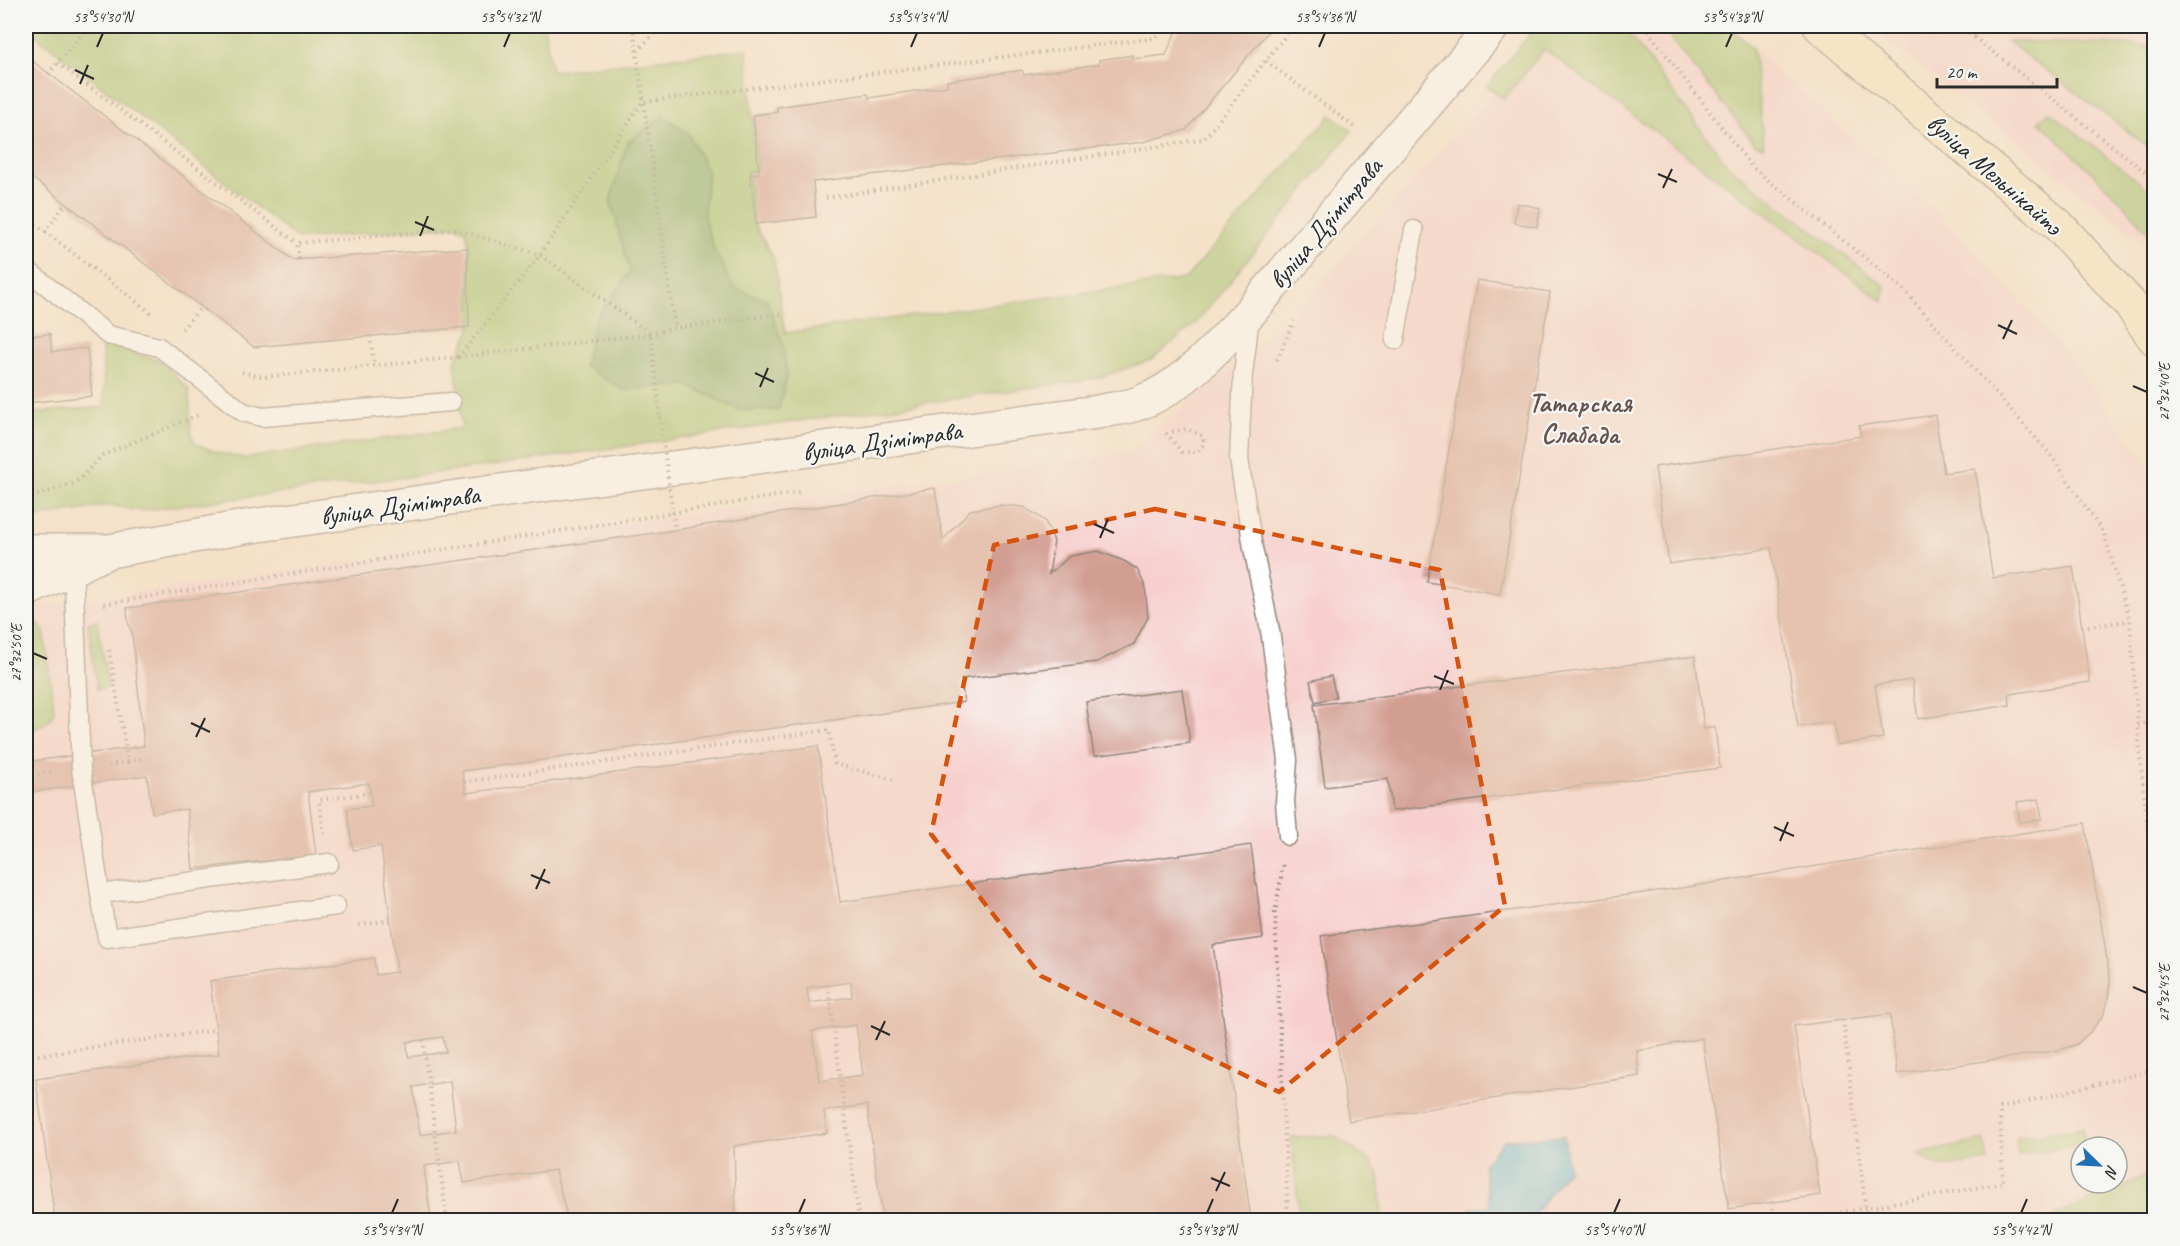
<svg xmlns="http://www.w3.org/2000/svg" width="2180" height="1246" font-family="Caveat,sans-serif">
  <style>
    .built { fill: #f7d0ce; fill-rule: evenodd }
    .green { fill: #a1c46e; stroke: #66784c; stroke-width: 1.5 }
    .forest { fill: #80aa61; stroke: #566a46; stroke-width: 1.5 }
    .water { fill: #59b4d6; stroke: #427080; stroke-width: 1.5 }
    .building { fill: #d39e92; fill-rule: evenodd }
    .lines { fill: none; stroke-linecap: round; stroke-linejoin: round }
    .lane-casing { stroke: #90867a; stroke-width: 21 }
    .street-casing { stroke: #90867a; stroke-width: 36 }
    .secondary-casing { stroke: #90867a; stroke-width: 36 }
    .path { stroke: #90867a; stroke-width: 4; stroke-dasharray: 1.5 4.5; stroke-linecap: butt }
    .lane { stroke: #fff; stroke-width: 18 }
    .street { stroke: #fff; stroke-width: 33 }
    .secondary { stroke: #f7e8c3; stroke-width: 33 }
    .path-bridge { stroke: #90867a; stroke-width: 4; stroke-dasharray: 1.5 4.5; stroke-linecap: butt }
    .marked { fill: none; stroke: #d5540f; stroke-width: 4.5; stroke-dasharray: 12 8; stroke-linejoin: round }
    .ticks { fill: none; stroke: #2b2b2b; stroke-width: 2 }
    .labels { text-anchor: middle; stroke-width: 4.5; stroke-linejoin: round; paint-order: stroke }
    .street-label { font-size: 26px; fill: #2b2b2b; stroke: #f6f6f2 }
    .neighbourhood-label { font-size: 27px; font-weight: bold; fill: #66534f; stroke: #f6f6f2 }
    .neatline { fill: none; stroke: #2b2b2b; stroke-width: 2 }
    .ticks-label { font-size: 15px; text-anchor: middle; fill: #2b2b2b }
  </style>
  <rect width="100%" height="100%" fill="#f6f6f2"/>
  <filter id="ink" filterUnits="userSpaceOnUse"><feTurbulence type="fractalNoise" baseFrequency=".0167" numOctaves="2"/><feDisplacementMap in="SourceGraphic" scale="12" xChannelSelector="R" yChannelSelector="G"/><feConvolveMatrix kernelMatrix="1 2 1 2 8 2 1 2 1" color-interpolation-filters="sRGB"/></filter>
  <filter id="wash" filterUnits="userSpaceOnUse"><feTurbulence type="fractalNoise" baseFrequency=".008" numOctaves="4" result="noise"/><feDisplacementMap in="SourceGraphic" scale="24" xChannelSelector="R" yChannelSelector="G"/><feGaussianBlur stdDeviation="1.35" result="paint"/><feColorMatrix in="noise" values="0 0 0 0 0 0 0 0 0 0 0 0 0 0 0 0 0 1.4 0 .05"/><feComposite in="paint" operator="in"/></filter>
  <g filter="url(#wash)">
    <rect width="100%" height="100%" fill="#f4e1c8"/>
    <path class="built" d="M1553,26h175l228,204 110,123 88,120v739l-68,8h-2060v-611l7,-2 1097,-155 160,-135zM2081,1147h36v36h-36z
      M1869,26h285v230l-8,-12z"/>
    <path class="green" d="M26,26h518l8,45 195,-22 10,122 -9,1 6,52 20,34 11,75 400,-54 146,-164 21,16 -156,192 -45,37 -53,18 -630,91 -330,42 -27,-6 -84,14h-1v-106l79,-6 -3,-64 58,18 29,28 2,42 4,12 24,10 25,5 218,-30 -7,-66 16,-34 -2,-80 -3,-18 -11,-4 -157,13 -272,-211z
      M1537,26h82l10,8 100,133 156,119 -2,15 -339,-252 -40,50 -17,-13z
      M1669,26h59l25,22 11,98 -9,-2 -88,-111z
      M2007,41l147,5v105z
      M2050,112l104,82v45l-33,-38 -82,-80z
      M26,616l12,7 6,8 10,80c-5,14 -14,17 -28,19z
      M97,620l11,67 -11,2 -9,-66z
      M2083,1128l2,17 -67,10 -2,-18z
      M1335,1136l35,25 9,12 3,43 -5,4h-77l-9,-83z
      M1985,1140l3,21 -38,5 -15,-1 -17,-11z
      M2154,1169v51h-100l3,-5 83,-36z"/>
    <path class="forest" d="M664,116l24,17 20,39 -4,45 10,32 20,39 33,12 16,45 4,30 -8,35h-39l-54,-25 -63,5 -39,-24 11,-46 35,-48 -20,-72 18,-58z"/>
    <path class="water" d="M1564,1136l4,33 -38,51h-49l-11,-12 20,-2 -7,-41 21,-25z"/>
    <g id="blocks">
      <path class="building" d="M1182,26h91l-87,104 -43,12 -330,40 3,35 -60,7 -6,-50 9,-1 -6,-58 24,-3v-5l91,-13 1,4 79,-12 -1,-5 75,-11 2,5 75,-11v-4l33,-5 1,4 33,-4 8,-19z
        M26,56l267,204 174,-12 2,79 -215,20 -228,-174z
        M1517,203l23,5 -3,19 -23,-4z
        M1477,280l73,12 -50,302 -73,-12z
        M50,334l2,18 35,-4 5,48 -66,7v-67z
        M1935,415l9,58 31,-4 18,109 80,-12 17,116 -81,12 1,11 -92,14 -6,-39 -37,5 8,53 -46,7 -3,-23 -36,5 -27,-179 -102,16 -14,-97 206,-31 -2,-10z
        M935,488l8,52 27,-30 30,-5 24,2 21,14 9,20 -5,33 21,-18 28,-5 26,10 13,8 8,17 3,31 -14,27 -37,18 -136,17 3,23 -502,69 4,22 352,-47 22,156 411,-57 12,93 -50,7 38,275h-368l-16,-115 -43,6 3,22 -93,13 2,74h-168l-13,-50 -91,13 -4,-22 -36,5 7,54h-376l-19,-141 183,-25 -9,-73 164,-23 2,17 21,-3 -16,-126 -28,4 -6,-41 25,-3 -3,-23 -61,9 8,63 -123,14 -6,-60 -35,4 -5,-38 -121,18v-31l118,-16 -12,-113 -4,-11 -1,-14 548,-78zM851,982l1,15 -43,6 -2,-15zM856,1025l7,50 -44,6 -7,-50zM443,1037l3,15 -38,5 -1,-15zM450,1081l6,49 -36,5 -7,-48z
        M1695,656l9,73 11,-2 5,41 -328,43 -4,-32 -63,8 -11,-82z
        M1331,676l5,21 -21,5 -5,-21z
        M1182,689l8,54 -96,13 -8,-54z
        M2039,799l3,20 -22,3 -3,-20z
        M2085,823l25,156 -2,19 -5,18 -12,15 -14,13 -17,6 -163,24 -7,-60 -96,12 26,169 -91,14 -27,-171 -65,13 2,25 -290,45 -28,-185 360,-48z"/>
    </g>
  </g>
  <g filter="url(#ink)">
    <use href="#blocks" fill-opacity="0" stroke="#90867a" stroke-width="1.5"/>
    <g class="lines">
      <g class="lane-casing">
        <path id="lane" d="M26,269l82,66 51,12 84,65 19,5 189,-15
          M1250,317l-7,57 -4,85 14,89 17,82 18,130 -3,42 3,34
          M1395,340l19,-110
          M73,561l8,208 26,169 229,-32
          M100,894l229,-31"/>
      </g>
      <g class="street-casing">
        <path id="street" d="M26,551h83l136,-24 291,-41 562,-74c13,-3 28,-4 41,-9 45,-16 80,-58 111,-91l243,-286
          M26,590l79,-37"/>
      </g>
      <g class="secondary-casing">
        <path id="secondary" d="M1820,26l238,199 73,80 23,33"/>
      </g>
      <path class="path" d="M633,26l42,302
        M1644,26l108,141 149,120 149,167 54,80 26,87 11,145 13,122
        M1960,26l194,153
        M2135,26l19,4
        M1974,37l13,-9 50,-2
        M637,51l25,-25
        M1266,61l91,68
        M58,63l239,180
        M48,74l41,-48
        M826,198l378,-59 89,-113
        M26,217l125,96
        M45,232l21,-29
        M299,259l-2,-16 158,-14 85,26 111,79 9,83
        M781,314l-106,14 -24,6 -192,23 81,-102 102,-153 513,-64 10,-12
        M182,329l19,-22
        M370,336l4,29
        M1277,360l17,-39
        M242,372l22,5 195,-20
        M1166,433l16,19h16l6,-8 -1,-8 -17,-7 -15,3
        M26,499l49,-16 28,-28 95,-40
        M104,604l698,-112
        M2082,627l48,-6
        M109,650l19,112 -19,3
        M2138,726l16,-7
        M128,762l17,-4
        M26,776l25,-4
        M464,782l365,-52 6,34 60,16
        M324,834l-5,-34 51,-7
        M1283,865l-8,48 13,307
        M359,925l32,-5
        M828,985l31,235
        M1843,1020l24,200
        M423,1040l24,180
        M26,1057l190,-27
        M1772,1202l2,18
        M1799,1220l204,-37 -3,-75 154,-38"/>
      <use href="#lane" class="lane"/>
      <use href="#street" class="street"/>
      <use href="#secondary" class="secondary"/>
      <path class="path-bridge" d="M660,417l15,113"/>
    </g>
  </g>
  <path d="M0 0H2180V1246H0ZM1155,509l285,61 65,336 -226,186 -238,-116 -110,-142 63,-289z" fill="#f4e1c8" fill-opacity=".55" fill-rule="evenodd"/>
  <path class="marked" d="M1155,509l285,61 65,336 -226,186 -238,-116 -110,-142 63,-289z"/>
  <path class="ticks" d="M97,47l6,-14M504,47l6,-14M911,47l6,-14M1319,47l6,-14M1726,47l6,-14M75,70l19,9M80,84l8,-19M1658,174l19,8M1663,188l9,-19M415,222l19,8M420,236l8,-20M1998,325l19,9M2003,339l9,-19M755,373l19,9M2133,386l14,6M760,387l8,-19M1094,524l20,9M1100,538l8,-19M33,653l14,6M1434,676l20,8M1440,690l8,-20M191,723l19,9M196,737l9,-19M1774,827l20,9M1780,841l8,-19M531,875l19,8M536,889l9,-20M2133,987l14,6M871,1026l19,9M876,1040l9,-19M1211,1178l19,8M1216,1191l9,-19M392,1213l6,-14M799,1213l6,-14M1207,1213l6,-14M1614,1213l6,-14M2021,1213l6,-14"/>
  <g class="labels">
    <g class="street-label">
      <text transform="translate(1995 174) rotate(41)" y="9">вуліца Мельнікайтэ</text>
      <text transform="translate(1325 223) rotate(-50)" y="9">вуліца Дзімітрава</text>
      <text transform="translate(882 441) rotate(-8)" y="9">вуліца Дзімітрава</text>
      <text transform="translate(400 505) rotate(-8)" y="9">вуліца Дзімітрава</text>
    </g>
    <g class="neighbourhood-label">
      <text x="1580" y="412">Татарская<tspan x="1580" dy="31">Слабада</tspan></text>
    </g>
  </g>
  <rect width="2180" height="1246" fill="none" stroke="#f6f6f2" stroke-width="66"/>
  <g transform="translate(2099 1165) rotate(114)"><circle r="28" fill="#f6f6f2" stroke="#a5a5a2" stroke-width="1.5"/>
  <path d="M0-4.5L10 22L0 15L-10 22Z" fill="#1f6fb2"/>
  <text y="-9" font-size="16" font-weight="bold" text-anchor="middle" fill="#2b2b2b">N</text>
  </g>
  <path d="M1937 78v9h120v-9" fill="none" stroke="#2b2b2b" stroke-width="3"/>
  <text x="1946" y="78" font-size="18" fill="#2b2b2b" stroke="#f6f6f2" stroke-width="4.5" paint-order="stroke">20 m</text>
  <rect x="33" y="33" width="2114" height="1180" class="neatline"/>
  <g class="ticks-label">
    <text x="103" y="22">53°54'30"N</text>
    <text x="510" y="22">53°54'32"N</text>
    <text x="917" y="22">53°54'34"N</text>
    <text x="1325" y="22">53°54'36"N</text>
    <text x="1732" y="22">53°54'38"N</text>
    <text transform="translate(2164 392) rotate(-90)" y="5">27°32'40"E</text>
    <text transform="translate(16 653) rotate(-90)" y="5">27°32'50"E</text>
    <text transform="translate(2164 993) rotate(-90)" y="5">27°32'45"E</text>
    <text x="392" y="1235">53°54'34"N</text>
    <text x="799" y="1235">53°54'36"N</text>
    <text x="1207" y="1235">53°54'38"N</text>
    <text x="1614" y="1235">53°54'40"N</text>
    <text x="2021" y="1235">53°54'42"N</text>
  </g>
</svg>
